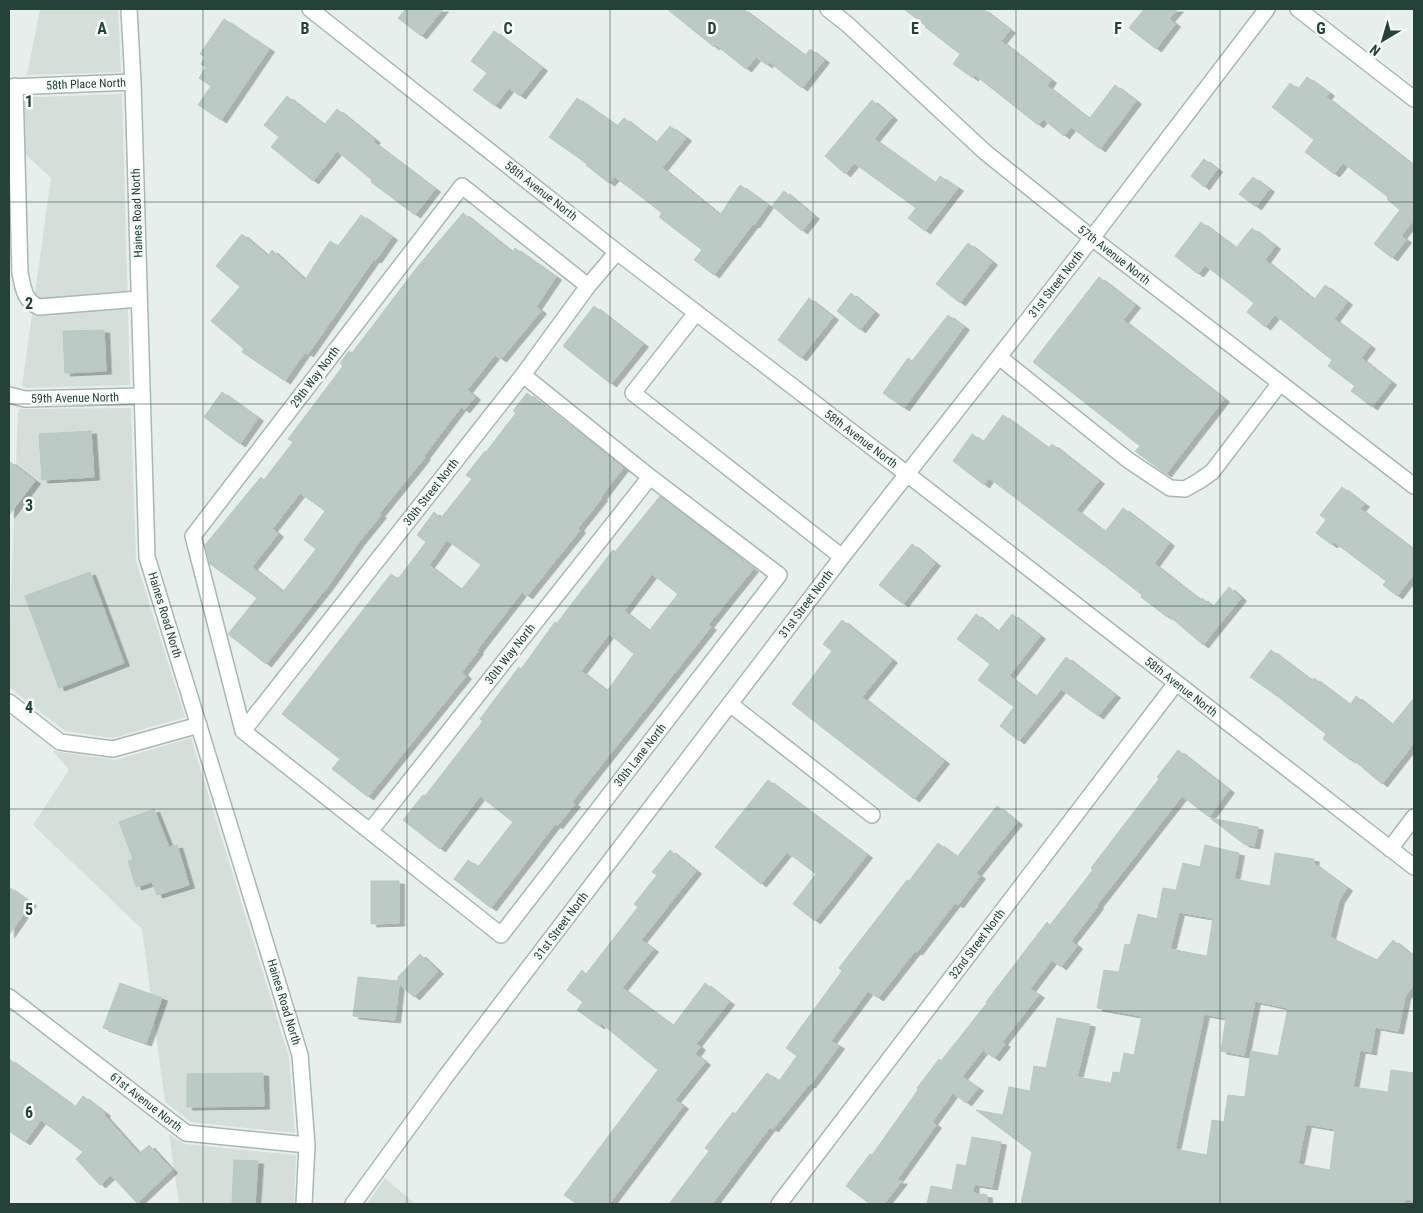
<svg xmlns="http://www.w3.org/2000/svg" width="1423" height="1213" font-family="'Roboto Condensed',sans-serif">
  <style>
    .built { fill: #d4dfda }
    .building { fill: #bbcac4; stroke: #b8c9c2; fill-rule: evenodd; filter: url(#shadow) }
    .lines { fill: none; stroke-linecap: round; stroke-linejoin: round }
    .minor-casing { stroke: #a8b8b2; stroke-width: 18 }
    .minor { stroke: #fff; stroke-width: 15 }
    .grid { fill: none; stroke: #24423a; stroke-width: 1; stroke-opacity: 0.55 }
    .labels { text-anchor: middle; stroke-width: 5; stroke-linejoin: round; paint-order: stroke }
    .street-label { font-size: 12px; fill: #24423a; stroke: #f7fbf9 }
    .grid-label { font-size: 16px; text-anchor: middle; font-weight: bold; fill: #24423a; stroke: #f7fbf9; stroke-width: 5; stroke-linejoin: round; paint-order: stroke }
  </style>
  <defs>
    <filter id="shadow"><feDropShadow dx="5.5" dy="3" stdDeviation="0" flood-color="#0004"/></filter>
  </defs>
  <rect width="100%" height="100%" fill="#e6efeb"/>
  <path class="built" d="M40,9h78l3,63 -94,3z
    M122,94l8,291 -103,3 -5,-2 29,-208 -42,-39v-41z
    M131,408l5,153 49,156 -72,21 -48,-7 -56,-44v-41l9,-233 1,-4z
    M191,738l98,320 6,75 -104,-11 -26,-20 -23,-173 -109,-104 36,-55 -16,-19 62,9z
    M169,1134l15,10 112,11 -2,49h-115z
    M385,1178l30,26h-48z"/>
  <path class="building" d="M406,9h37l-22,27 -23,-18z
    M667,9h76l62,47 5,-7 14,11 -22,28 -33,-26 -2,3 -11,-8 -10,12 -30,-24 -2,2z
    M904,9h79l27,21 -9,11 50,39 -4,6 42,33 26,-34 21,16 -36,48 -29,-22 -7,9 -21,-17 -5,6 -63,-50 -2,3 -20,-14 7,-10 -35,-27 1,-1z
    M1144,9h34l-9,10 6,5 -19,25 -27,-21z
    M224,19l45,30 -48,71 -23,-15 13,-19 -12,-8 7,-11 -5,-3 4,-7 -5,-3z
    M494,31l48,37 -22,28 -11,-8 -14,18 -22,-16 14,-17 -16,-12z
    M1307,77l22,16 -3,4 88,69v54l-13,16 5,4 -14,18 -18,-14 26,-34 -13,-11 1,-2 -45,-34 -9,11 -29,-22 9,-12 -42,-33 18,-24 8,6z
    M287,96l37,29 13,-16 38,31 -2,2 62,47 -20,26 -44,-33 1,-2 -35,-29 -24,30 -42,-34 8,-10 -15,-12z
    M577,98l40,28 7,-8 32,25 14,-17 16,12 -24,30 58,47 20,-30 28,20 -14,20 -1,-1 -39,51 -20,-15 8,-10 -43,-33 3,-4 -47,-36 -6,6 -23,-18 1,-1 -38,-27z
    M872,100l20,17 -18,22 61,44 5,-7 18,12 -33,43 -17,-13 8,-10 -62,-45 -9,11 -20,-18z
    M1204,159l13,10 -13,18 -13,-11z
    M1253,177l16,12 -13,18 -17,-13z
    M784,191l30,25 -12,15 -30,-25z
    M463,213l49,39 3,-4 41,29 -20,30 5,4 -40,48 -6,-4 -28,35 8,7 -11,13 -3,-3 -37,49 1,1 -46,57 2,1 -22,27 -31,44 -62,78 -38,-30 29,-36 -47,-34 -5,-19 56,-68 3,3 29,-38 -5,-3 55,-73 -3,-3 9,-12 3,2 66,-87zM300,493l25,18 -21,29 12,9 -33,43 -31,-25 26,-33 -6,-5z
    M361,215l31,22 -16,23 -2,-1 -66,95 -3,-2 -20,29 -43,-29 2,-3 -33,-28 29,-34 -24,-21 26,-32 26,22 4,-6 33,30 25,-39 8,5z
    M1201,222l35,26 16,-20 23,18 -10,14 49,40 11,-15 22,17 -13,17 36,27 -9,12 30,24 -19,25 -21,-16 4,-5 -27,-20 4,-6 -57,-45 -10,12 -18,-15 7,-9 -49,-38 -7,9 -23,-18z
    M968,243l24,19 -32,41 -24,-19z
    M1099,277l36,28 -12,15 101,79 -58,75 -31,-23 5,-5 -107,-84z
    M851,293l23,19 -14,18 -23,-19z
    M809,298l24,19 -32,41 -23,-18z
    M594,306l49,38 -32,40 -48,-38z
    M948,315l16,12 -60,81 -21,-15 25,-35 4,3z
    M104,330l2,41 -41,2 -2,-42z
    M222,392l36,26 -18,26 -36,-27z
    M527,393l96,75 -22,29 1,1 -24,30 2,2 -53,66 -5,-4 -45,58 1,1 -16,21 4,4 -98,121 -36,-28 8,-10 -58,-45 109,-140 7,5 28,-37 -9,-7 17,-23 7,6 31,-39 -6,-4 19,-24 1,1 30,-39 -3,-2zM447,540l34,25 -20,25 -32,-25z
    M1003,415l45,33 4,-4 47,37 -23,29 29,22 18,-24 46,35 -15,21 46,36 2,-2 11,9 16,-20 12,11 -38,47 -35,-30 -1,2 -26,-20 1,-2 -36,-28 -117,-89 -5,7 -31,-24 19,-27 11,8z
    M91,431l3,46 -52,3 -3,-46z
    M9,461l26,20 -26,34z
    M1342,487l22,17 -4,5 54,41v24l-17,22 -14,-11 3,-4 -52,-39 -2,3 -16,-12 10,-13 -6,-5z
    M660,496l93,73 -45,56 3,2 -139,175 3,2 -18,22 -2,-2 -64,84 -37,-29 14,-19 10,7 35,-45 -33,-26 -40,53 -37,-29 20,-25 2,1 58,-75 -3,-2 39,-52 2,2 34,-47 2,1 56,-73 2,2zM652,574l26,20 -29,37 -25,-20zM609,634l25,20 -27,37 -26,-20z
    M912,544l23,19 -32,41 -24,-19z
    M90,572l34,91 -65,25 -34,-92z
    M976,614l22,18 14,-18 28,22 -31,40 27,21 30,-40 49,38 -17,21 -37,-27 -42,52 -19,-15 14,-19 -36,-27 12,-16 -33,-25z
    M842,620l50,40 -30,37 82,64 -30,38 -122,-95 40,-53 -9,-7z
    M1271,650l41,31 2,-3 36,27 6,-9 36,29 22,-27v45l-32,41 -31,-26 -1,2 -27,-21 3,-5 -49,-38 -27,-19z
    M1178,750l51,40 -20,27 -27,-21 -85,109 1,1 -27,35 6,5 -16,21 -9,-7 -22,29 9,6 -37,47 3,2 -11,14 -11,-8 -21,27 16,11 -12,15 -13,-10 -21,29 4,3 -40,56h6l-18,23h-14l-24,-18 24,-32 2,1 46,-65 -1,-2 22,-29 2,2 46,-58 -1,-1 61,-80 3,3 43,-55 -2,-2 68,-89 -2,-2z
    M768,780l99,75 -52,66 -22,-17 23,-30 -29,-22 -26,32 -46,-37z
    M997,806l20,16 -41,51 4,3 -22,29 -3,-2 -38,49 -2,-1 -37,47 -10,-7 -37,50 8,5 -29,39 -1,-1 -36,45 -3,-2 -58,77h-43l40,-53 -4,-3 28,-36 2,2 32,-41 12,8 18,-25 -11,-8 56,-77 -3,-3 68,-88 2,1 29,-38 19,14z
    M154,809l15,38 8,-2 12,40 -32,10 -5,-13 -16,5 -8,-26 5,-2 -14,-37z
    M1210,818l48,9 -4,19 -10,-2z
    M1205,845l34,8 -5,26 36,7 5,-33 39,6 -1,4 34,25 -8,12 -9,37 47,23 16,-20 21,17v27l-9,13 -7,34 -23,-4 -4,25 -11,-2 -7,37 35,5 3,-22 23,3v127l-9,-1 -1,5h-383l11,-52 -56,-42 27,5 6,-28 21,4 4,-25 12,2 11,-50 33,6 -13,53 34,6 2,-11 7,1 4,-20 10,2 8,-39 -45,-8 7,-38 15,2 6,-28 5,1 8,-31 19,5 6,-31 13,2 7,-27 17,4zM1179,912l34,6 -6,38 -37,-7zM1255,1001l33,7 -10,48 -27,-5 -6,46 -17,-2 -4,27 -12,-2 -5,35 -32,-6 29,-135 22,4 -5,33 23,4zM1306,1124l29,5 -5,41 -32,-6z
    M670,850l26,21 -55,69 12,9 -31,39 51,38 32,-43 24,19 -33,42 4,3 -5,7 10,8 -30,38 8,6 -74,98h-32l-13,-9 94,-125 -57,-47 -2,3 -22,-16 6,-8 -16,-12 15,-20 4,4 52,-67 -4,-3 23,-29 -5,-3z
    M371,881h28v42l-28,1z
    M9,887l22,16 -22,32z
    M420,954l18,17 -24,26 -15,-13 -4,36 -42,-4 5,-39 40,4v-4z
    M120,983l42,15 -16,45 -43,-15z
    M9,1059l66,48 8,-11 22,17 -1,2 35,39 10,-9 23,25 -35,33 -26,-28 -11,10 -24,-26 7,-7 -42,-32 -16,22 -16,-11z
    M263,1073l1,33 -77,1v-33z
    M972,1137l29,5 -9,45 -18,-3 -1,9 14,2v9h-60l4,-18 21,4 5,-26 9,2z
    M234,1160l24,1 -3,43 -23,-1z"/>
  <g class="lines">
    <g class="minor-casing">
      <path id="minor" d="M129,9l4,73 14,475 153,498 7,90 -3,59
        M310,9l307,243 290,222 507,393
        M828,9l19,15 138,128 107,86 322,248
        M1298,9l116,90
        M15,86l5,187c3,14 4,28 19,34l100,-8
        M9,87l124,-5
        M696,313l-63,80 209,164
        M999,357l129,103 42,28 15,1 14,-8 13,-9 68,-89
        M9,395l16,4 117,-3
        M9,702l51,40 53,7 86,-24
        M730,704l142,111
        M243,731l258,204 278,-360 -129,-98 -127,-102
        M243,731l-50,-195 269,-350 126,100
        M243,731l280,-356 65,-89 29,-34
        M371,830l279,-353
        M1390,849l24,-32
        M9,997l177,136 121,12
        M353,1204l93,-128 396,-519 250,-319 175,-229
        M779,1204l397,-521"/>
    </g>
    <use href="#minor" class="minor"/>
  </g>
  <path class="grid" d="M203,9v1195M407,9v1195M610,9v1195M813,9v1195M1016,9v1195M1220,9v1195M9,202h1405M9,404h1405M9,606h1405M9,809h1405M9,1011h1405"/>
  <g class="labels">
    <g class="street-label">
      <text transform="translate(86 84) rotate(-2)" y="4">58th Place North</text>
      <text transform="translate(541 191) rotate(38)" y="4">58th Avenue North</text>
      <text transform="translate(137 213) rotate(-92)" y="4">Haines Road North</text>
      <text transform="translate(1114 255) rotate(38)" y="4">57th Avenue North</text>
      <text transform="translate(1056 284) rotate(-52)" y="4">31st Street North</text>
      <text transform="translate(315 377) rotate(-53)" y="4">29th Way North</text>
      <text transform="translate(75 398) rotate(-1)" y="4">59th Avenue North</text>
      <text transform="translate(861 439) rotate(37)" y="4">58th Avenue North</text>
      <text transform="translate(431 492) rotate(-52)" y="4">30th Street North</text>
      <text transform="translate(806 604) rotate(-53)" y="4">31st Street North</text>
      <text transform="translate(165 615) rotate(73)" y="4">Haines Road North</text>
      <text transform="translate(510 654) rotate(-52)" y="4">30th Way North</text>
      <text transform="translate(1181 687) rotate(38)" y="4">58th Avenue North</text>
      <text transform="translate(640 755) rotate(-52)" y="4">30th Lane North</text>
      <text transform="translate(561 926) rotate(-53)" y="4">31st Street North</text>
      <text transform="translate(977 944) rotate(-53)" y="4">32nd Street North</text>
      <text transform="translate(284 1002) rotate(73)" y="4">Haines Road North</text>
      <text transform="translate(146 1102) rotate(38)" y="4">61st Avenue North</text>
    </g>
  </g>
  <g class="grid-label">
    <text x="102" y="34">A</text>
    <text x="305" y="34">B</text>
    <text x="508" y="34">C</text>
    <text x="712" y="34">D</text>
    <text x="915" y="34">E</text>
    <text x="1118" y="34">F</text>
    <text x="1321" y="34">G</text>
    <text x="29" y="107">1</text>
    <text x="29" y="309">2</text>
    <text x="29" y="511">3</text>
    <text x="29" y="713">4</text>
    <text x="29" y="915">5</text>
    <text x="29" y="1118">6</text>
  </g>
  <rect width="1423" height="1213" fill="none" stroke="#24423a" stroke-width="20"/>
  <g transform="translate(1383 40) rotate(218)" stroke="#f7fbf9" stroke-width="4" paint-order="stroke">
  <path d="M0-4L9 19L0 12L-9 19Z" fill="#24423a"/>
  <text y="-8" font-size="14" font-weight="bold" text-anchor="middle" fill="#24423a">N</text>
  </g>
</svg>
